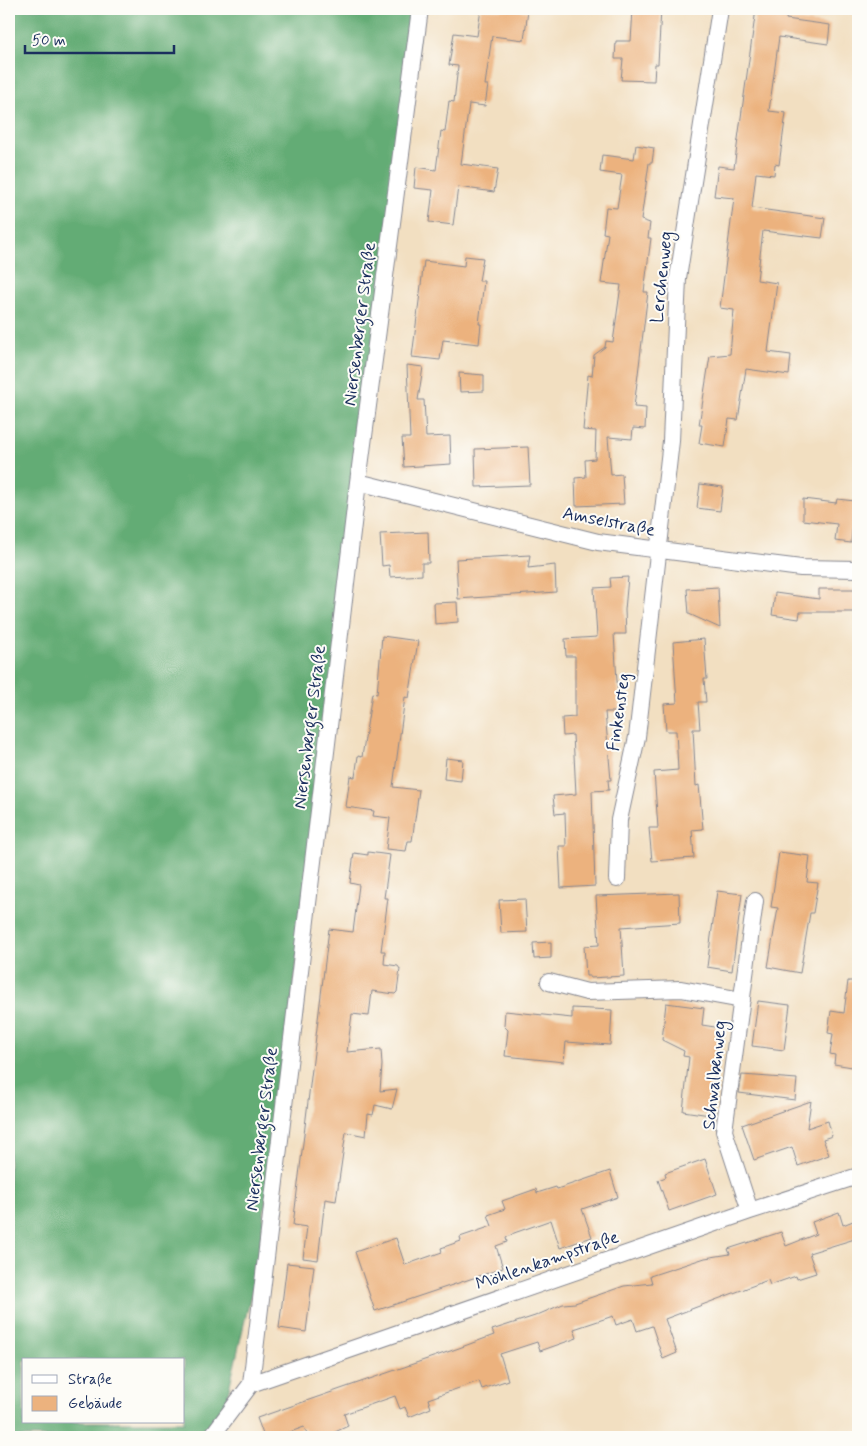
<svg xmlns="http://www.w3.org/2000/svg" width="867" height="1446" font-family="Mynerve,sans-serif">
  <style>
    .forest { fill: #63ac74; stroke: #3f6e69; fill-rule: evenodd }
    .building { fill: #ecb27e }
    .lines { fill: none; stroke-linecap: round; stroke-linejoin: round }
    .street-casing { stroke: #868790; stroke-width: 18 }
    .street { stroke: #fff; stroke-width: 16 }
    .labels { text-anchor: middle; stroke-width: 4; stroke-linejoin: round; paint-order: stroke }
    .street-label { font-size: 18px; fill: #1b2f5e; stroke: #fdfcf7 }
  </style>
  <rect width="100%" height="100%" fill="#fdfcf7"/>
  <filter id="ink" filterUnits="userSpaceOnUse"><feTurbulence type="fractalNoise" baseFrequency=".02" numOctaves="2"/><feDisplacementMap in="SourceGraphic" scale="10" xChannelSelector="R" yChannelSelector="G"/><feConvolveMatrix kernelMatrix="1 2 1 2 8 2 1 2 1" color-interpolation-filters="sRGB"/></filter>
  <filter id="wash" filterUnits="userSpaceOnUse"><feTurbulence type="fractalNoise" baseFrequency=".0096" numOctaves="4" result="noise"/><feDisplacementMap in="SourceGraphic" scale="20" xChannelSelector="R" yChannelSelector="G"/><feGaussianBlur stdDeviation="1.12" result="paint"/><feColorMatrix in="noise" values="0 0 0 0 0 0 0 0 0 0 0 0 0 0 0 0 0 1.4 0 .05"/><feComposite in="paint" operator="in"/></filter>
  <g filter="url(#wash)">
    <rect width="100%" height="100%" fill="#f2dfc1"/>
    <path class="forest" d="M9,9h413l-165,1259 -37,160 -5,9h-206zM24,1360h160v62h-160z"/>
    <g id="blocks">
      <path class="building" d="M481,9l47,2 -4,29 -32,-4 -7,49h3l-3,21 -16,-2 -8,60 37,5 -4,23 -36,-5 -5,38 -24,-3 4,-32 -19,-2 2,-21 20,3 5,-39 4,1 4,-31 5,1 4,-36 -9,-1 5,-32 23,3z
        M633,9h28l-3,55h-3l-1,17 -33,-1 2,-21h-8l1,-18h15z
        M756,9h31l-1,10 44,6 -2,19 -49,-7 -10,74 17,2 -7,52 -4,-1 -1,11 -18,-2 -4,35 73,10 -3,20 -59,-7 -6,49 20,3 -9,69 23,3 -2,20 -43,-6 -8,51 -9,-1 -4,28 -26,-4 3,-18h-3l11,-69 20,-2 4,-44 -14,-2 14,-110 -20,-2 4,-30 16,2z
        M636,145l18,3 -2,15h-3l-8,57 9,3 -2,15h3l-7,54h4l-14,115 12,1 -1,21 -12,-1 -1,11 -24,-2 3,38 11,-1 2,30 -48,2 -1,-28 11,-1 -1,-17 10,-1 1,-28 -13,-1 5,-55 4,1 2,-21 11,-8 1,-6 7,1 8,-57 -20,-2 7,-49 -5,-1 3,-26 11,1 5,-33 -22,-3 2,-17 32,4z
        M465,256l18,2 -4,23h5l-5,43h2l-2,20 -36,-4 -3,20 -28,-3 12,-96 40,5z
        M407,365l16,2 -5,33h6l2,37 24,-1 1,28 -47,3 -2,-29h8z
        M459,373l25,2v16l-24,1z
        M528,447l2,38 -54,2 -1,-38z
        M700,484l23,3 -3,24 -23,-3z
        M803,499l33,4 1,-4 18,2 -4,42 -16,-2 2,-17 -34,-4z
        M428,532l1,31h-7v12l-32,2 -1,-12 -7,1 -2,-32z
        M530,555l-2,13 27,-3 1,27 -98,7 -2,-40z
        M628,577l-3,33 1,24h-12l5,78h-14l6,68h-3l1,10 -17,1 3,95 -34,2 -2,-42h7l-1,-33 -10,1 -2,-18 23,-2 -3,-59 -10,1 -1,-18 13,-1v-61h-9l-1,-17 32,-2 -3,-49 17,-1 -1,-9z
        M718,587l2,41 -31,-14 -2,-25z
        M819,589h39v23h-58l-1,7 -27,-4 3,-22 44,6z
        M457,602l1,20 -23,2 -1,-21z
        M382,636l36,5 -9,57 -4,-1 -12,90 26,3 -7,51h-4l-2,10 -20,-2 4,-31 -17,-2 1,-5 -28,-4 4,-31 5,1 3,-21 4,1 10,-64 5,1z
        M704,639l3,40h-3l2,23h-8l2,27h-7l3,57 3,-1 4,44 -11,1 2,28 -42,3 -3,-33h9l-4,-56 24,-2 -2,-39h-10l-2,-27 13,-1 -4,-61z
        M446,758l17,2 -2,21 -17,-2z
        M368,852l22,3 -6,43h4l-7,53h4l-1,13 14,2 2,3 -3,23 -2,2 -23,-3 -3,25 -17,-2 -5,38 34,-3 1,16 -2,26 17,-2 -5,20 -17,-4 -2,10 -5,-1 -2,22 -20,-4 -10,69 -11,-2 -7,61 -15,-2 4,-31 -14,-2 36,-296 24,3 6,-47 -9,-2 4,-30 14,2z
        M779,852l31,4 -3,26 11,1 -5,30h-3l-10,60 -32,-6 10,-59 -7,-1z
        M717,891l25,3 -10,77 -25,-4z
        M679,893l1,30 -59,4 3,49 -34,2v-2h-4l-2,-30 15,-1 -3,-49z
        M525,899l2,33 -26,1 -2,-33z
        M551,942v16l-17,1 -1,-16z
        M848,981h10v87l-24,-4 1,-9 -5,-1 3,-20 -5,-1 3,-22 13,2z
        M758,1001l32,4 -6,45 -32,-4z
        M666,1003l38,5 -2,17 19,3 -11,87 -27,-4 6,-54 -6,-1 1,-5 -22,-11z
        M572,1008l40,2 -2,35 -44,-3 -2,20 -59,-6 3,-26 -4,-4 1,-15 67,7z
        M742,1075l55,4 -2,21 -56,-7z
        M811,1101l-4,27 21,-7 4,15 -9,3 6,16 -31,11 -6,-19 -38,13 -12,-35z
        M705,1159l12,35 -48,17 -11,-31 8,-3 -1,-4z
        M610,1171l8,26 -36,12 10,28 -32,11 -9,-28 -37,13 -8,5 1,4 -11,4 7,22 -128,43 -20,-59 41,-14 9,27 37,-13 -1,-4 20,-7 -1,-4 32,-11 -4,-11 17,-6 -3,-8 34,-12 1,4 19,-6 1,2z
        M839,1212l4,13 15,-6v19l-49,15 7,20 -19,6 -1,-3 -26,9 -2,-5 -103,39 12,34 -14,6 -11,-33 -15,5 -4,-12 -17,6 -3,-9 -39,13 3,9 -37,13 -3,-9 -37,12 8,26 -26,9 -3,-8 -51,18 3,9 -22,9 -4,-10 -5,2 -5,-13 -51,18 4,12 -13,6 2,5h-29l-4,-10 -27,10h-13l-7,-19 202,-70 35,-13 -2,-5 43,-14 28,-12 12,-1 49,-17 28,-3 -2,-7 55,-18 25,-4 -2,-5 53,-17 5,14 30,-12 -4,-12z
        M287,1263l27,3 -8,66 -27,-4z"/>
    </g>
  </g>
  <g filter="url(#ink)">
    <use href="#blocks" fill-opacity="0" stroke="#868790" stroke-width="1"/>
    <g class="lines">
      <g class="street-casing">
        <path id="street" d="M358,482l240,60 203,26 57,1
          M617,879l2,-59 18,-83 34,-296 7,-163 42,-269
          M549,982l38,10 94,-3 61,11
          M750,1211l-26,-80 31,-230
          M251,1384l499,-173 108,-35
          M211,1437l40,-53 107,-902 62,-473"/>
      </g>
      <use href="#street" class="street"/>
    </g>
  </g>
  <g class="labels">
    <g class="street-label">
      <text transform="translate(661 277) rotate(-84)" y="6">Lerchenweg</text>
      <text transform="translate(359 324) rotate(-83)" y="6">Niersenberger Straße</text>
      <text transform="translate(609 521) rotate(11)" y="6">Amselstraße</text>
      <text transform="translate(618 712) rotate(-82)" y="6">Finkensteg</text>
      <text transform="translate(309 727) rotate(-83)" y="6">Niersenberger Straße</text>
      <text transform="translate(714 1075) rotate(-84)" y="6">Schwalbenweg</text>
      <text transform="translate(261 1129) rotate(-83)" y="6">Niersenberger Straße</text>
      <text transform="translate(547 1260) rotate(-19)" y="6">Möhlenkampstraße</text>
    </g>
  </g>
  <rect width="867" height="1446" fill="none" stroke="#fdfcf7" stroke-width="30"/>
  <rect x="22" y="1358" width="162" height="65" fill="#fdfcf7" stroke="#a3aaba"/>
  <rect x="32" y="1375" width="25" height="8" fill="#ffffff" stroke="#a3aaba"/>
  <text x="68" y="1384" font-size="15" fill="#1b2f5e">Straße</text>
  <rect x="32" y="1396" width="25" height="15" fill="#ecb27e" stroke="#a3aaba"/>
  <text x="68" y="1408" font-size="15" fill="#1b2f5e">Gebäude</text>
  <path d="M25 45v8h149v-8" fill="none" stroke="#1b2f5e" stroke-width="2.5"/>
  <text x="32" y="45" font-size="15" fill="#1b2f5e" stroke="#fdfcf7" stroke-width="4" paint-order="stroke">50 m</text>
</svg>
